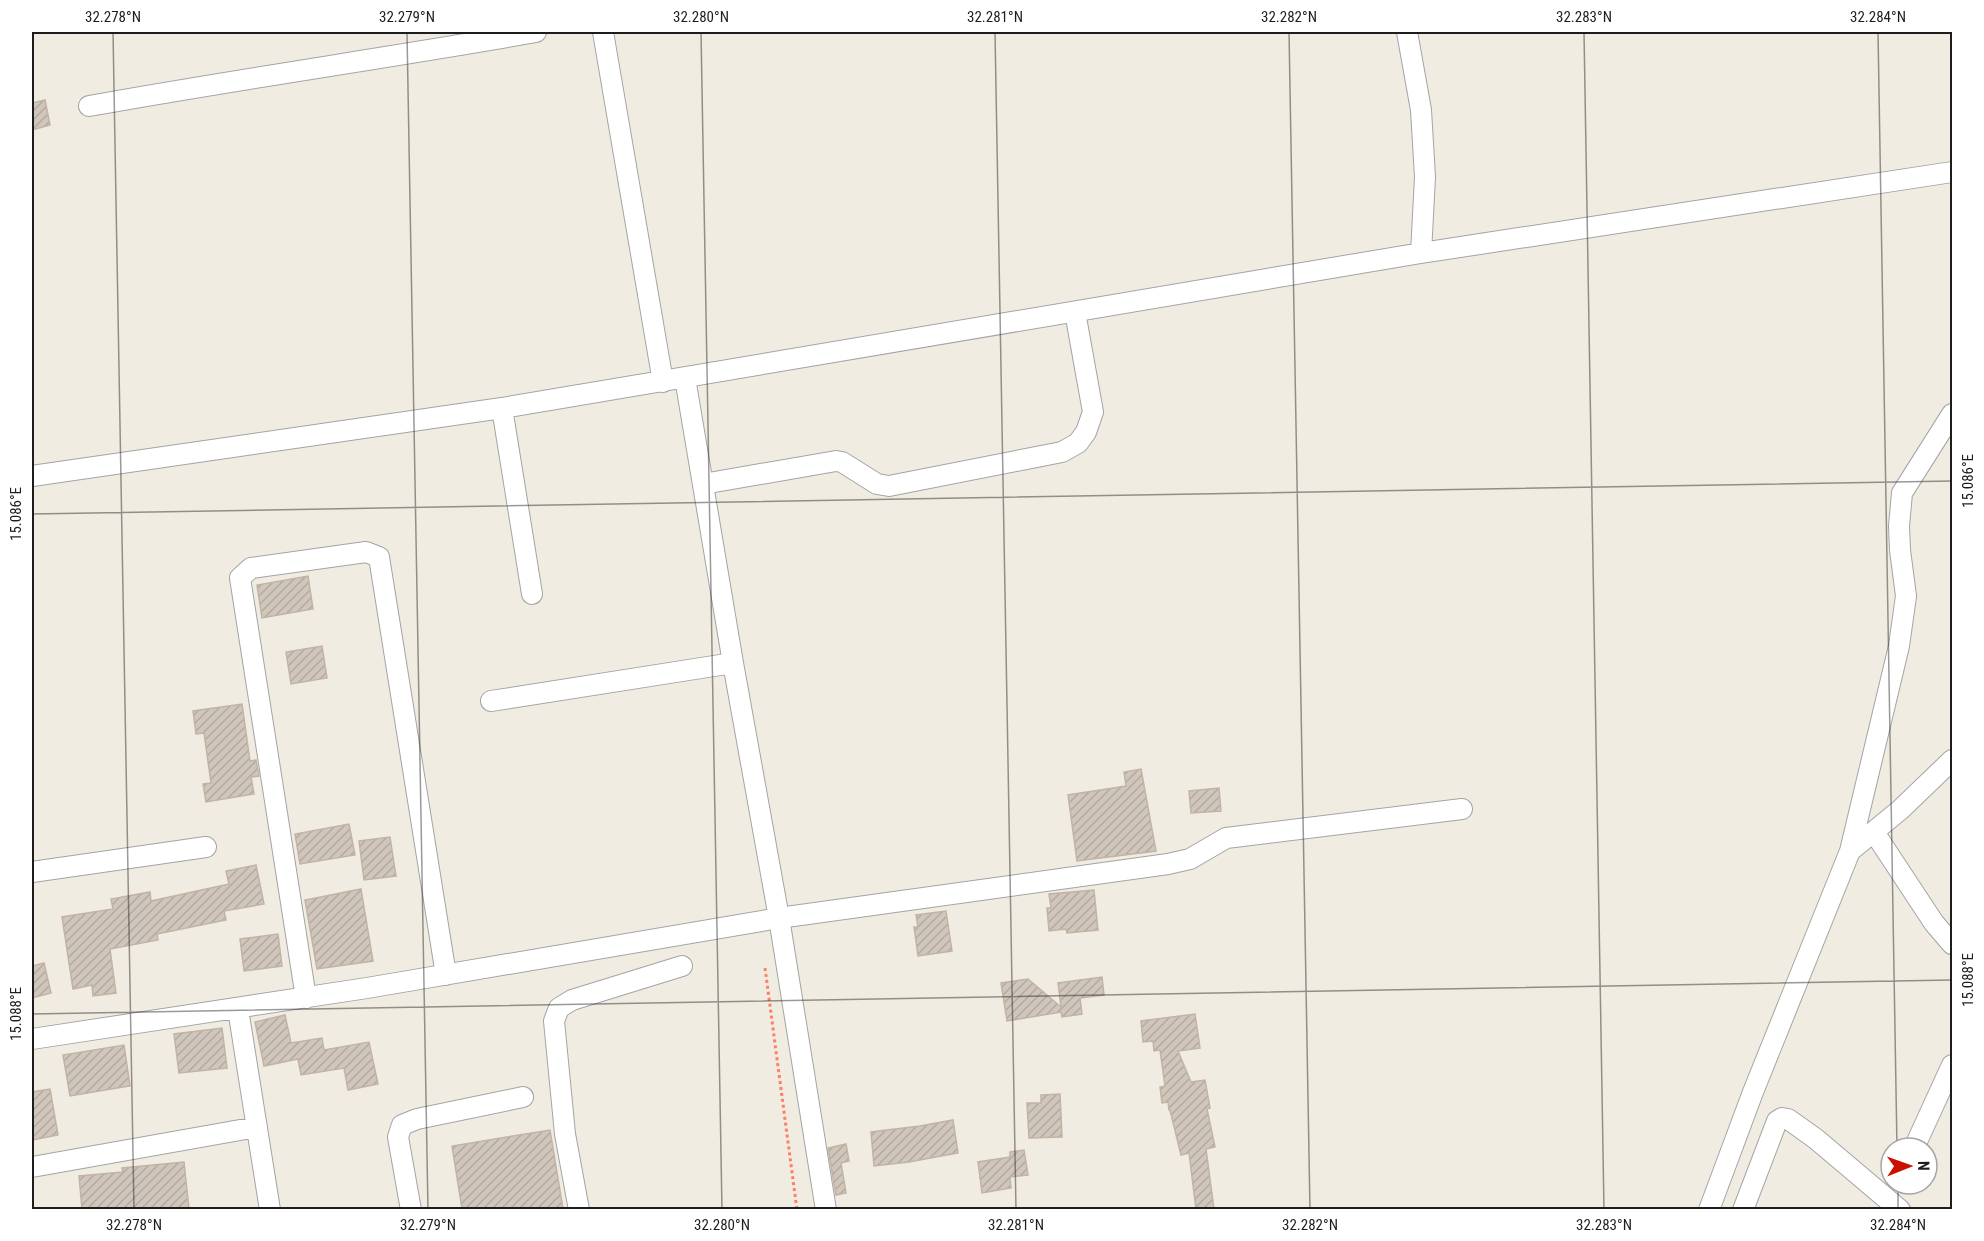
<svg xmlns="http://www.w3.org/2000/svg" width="1984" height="1241" font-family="'Roboto Condensed',sans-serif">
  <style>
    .building { fill: url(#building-hatch); stroke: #c3b3a3; stroke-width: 1.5 }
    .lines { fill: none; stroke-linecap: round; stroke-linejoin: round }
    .minor-casing { stroke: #a4a4a4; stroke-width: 22 }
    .path { stroke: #ff7f64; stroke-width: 3; stroke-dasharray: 3 3; stroke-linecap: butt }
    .minor { stroke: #fff; stroke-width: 20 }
    .ticks { fill: none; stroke: #1d1d1d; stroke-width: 1.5; stroke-opacity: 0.45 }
    .neatline { fill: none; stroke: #1d1d1d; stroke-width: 2 }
    .ticks-label { font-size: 15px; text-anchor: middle; fill: #1d1d1d }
  </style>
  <defs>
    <pattern id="building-hatch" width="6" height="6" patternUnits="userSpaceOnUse" patternTransform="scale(1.5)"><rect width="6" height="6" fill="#d0c6bb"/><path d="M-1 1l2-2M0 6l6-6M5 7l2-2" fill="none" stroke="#b2aaa0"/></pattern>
  </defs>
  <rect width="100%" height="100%" fill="#f0ece2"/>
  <path class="building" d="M45,100l5,25 -18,5v-27z
    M308,576l5,33 -51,9 -5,-33z
    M322,646l5,32 -36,6 -5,-32z
    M242,704l8,57 6,-1 3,16 -8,1 3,17 -48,8 -3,-18 8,-1 -7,-50 -8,1 -3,-23z
    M1141,769l15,82 -79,10 -9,-66 58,-9 -2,-14z
    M1219,788l2,23 -30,2 -2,-22z
    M349,824l6,31 -55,9 -5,-30z
    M390,837l6,39 -32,4 -5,-39z
    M256,865l8,39 -40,7 2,9 -69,14 1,6 -48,9 6,44 -23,3 -1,-11 -19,4 -11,-72 51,-8 -2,-10 39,-7 1,9 78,-17 -3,-13z
    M361,889l12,72 -56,8 -12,-69z
    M1094,890l4,40 -31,3 -1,-4 -17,2 -2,-23h4l-2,-14z
    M946,911l6,40 -34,5 -4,-29h4l-2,-12z
    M278,934l4,32 -38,5 -4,-32z
    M44,963l7,30 -19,5v-32z
    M1102,977l2,18 -24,3 2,16 -20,3 -1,-5 -54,9 -6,-38 27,-4 33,28 -3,-24z
    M1195,1014l5,34 -22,3 13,31 14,-2 5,28 -3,1 8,38 -9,2 8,60h-18l-7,-56 -8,2 -11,-45h-1l-1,-8 -6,1 -2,-16 5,-1 -5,-36 -6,1 -1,-10 -10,1 -2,-21z
    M285,1015l6,28 31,-5 2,12 45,-8 9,42 -30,6 -4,-22 -43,7 -3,-16 -34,7 -9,-44z
    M222,1028l5,40 -48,5 -5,-39z
    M124,1045l6,41 -60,10 -7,-41z
    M50,1089l8,46 -26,5v-48z
    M1060,1094l2,43 -33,1 -2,-35h14v-8z
    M953,1120l5,33 -49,9 -35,4 -3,-34 49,-6z
    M550,1130l13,79h-101l-10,-63z
    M846,1144l3,17 -8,2 5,30 -10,2 -8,-47z
    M1024,1150l4,25 -18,2 1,11 -29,5 -4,-31 32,-5v-5z
    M184,1162l5,47h-107l-3,-33 44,-4 -1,-4z"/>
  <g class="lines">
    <g class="minor-casing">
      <path id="minor" d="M603,32l60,350
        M1407,32l14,78 4,67 -4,76
        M89,106c149,-27 299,-48 447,-74
        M502,408l30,186
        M32,476l470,-68 919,-155 531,-81
        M703,484l133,-23 6,1 35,22 12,2 173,-34 16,-9 8,-11 7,-20 -18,-100
        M491,701l242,-38
        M1874,832l60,91 18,21
        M1850,851l50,-41 52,-50
        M32,872l174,-25
        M306,998l-66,-420 11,-10 115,-16 13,5 67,418
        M238,1009l32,201
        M32,1039l335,-51 412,-70 -46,-255 -48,-285
        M1914,1148l38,-83
        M32,1167l225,-40
        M411,1210l-13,-73 4,-12 15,-6 106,-22
        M579,1210l-14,-76 -11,-113 5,-13 13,-8 110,-34
        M826,1210l-47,-292 389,-54 22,-5 36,-21 236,-29
        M1709,1210l44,-118 97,-241 49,-205 7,-50 -6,-46 -1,-24 3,-33 50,-79
        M1743,1210l34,-89 5,-3 6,1 28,20 84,71"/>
    </g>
    <path class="path" d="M765,968l32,242"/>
    <use href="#minor" class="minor"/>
  </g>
  <path class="ticks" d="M113,32l21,1178M407,32l21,1178M701,32l21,1178M995,32l21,1178M1289,32l21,1178M1584,32l20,1178M1878,32l19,1116M32,514l1920,-33M32,1014l1920,-34M1898,1184v26"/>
  <rect width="1984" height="1241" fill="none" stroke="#ffffff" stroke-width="66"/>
  <g transform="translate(1909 1166) rotate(89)"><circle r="28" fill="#ffffff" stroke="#a5a5a5" stroke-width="1.5"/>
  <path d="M0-4.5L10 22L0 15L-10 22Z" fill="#cb0f00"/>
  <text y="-9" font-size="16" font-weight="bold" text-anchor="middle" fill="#1d1d1d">N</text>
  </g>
  <rect x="33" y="33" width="1918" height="1175" class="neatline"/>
  <g class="ticks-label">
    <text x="113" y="22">32.278°N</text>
    <text x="407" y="22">32.279°N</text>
    <text x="701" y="22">32.280°N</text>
    <text x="995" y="22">32.281°N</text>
    <text x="1289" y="22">32.282°N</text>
    <text x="1584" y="22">32.283°N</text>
    <text x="1878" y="22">32.284°N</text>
    <text transform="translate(1968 481) rotate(-90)" y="5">15.086°E</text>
    <text transform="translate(16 514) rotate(-90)" y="5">15.086°E</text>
    <text transform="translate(1968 980) rotate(-90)" y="5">15.088°E</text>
    <text transform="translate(16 1014) rotate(-90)" y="5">15.088°E</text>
    <text x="134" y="1230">32.278°N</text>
    <text x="428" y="1230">32.279°N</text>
    <text x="722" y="1230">32.280°N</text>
    <text x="1016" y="1230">32.281°N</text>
    <text x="1310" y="1230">32.282°N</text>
    <text x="1604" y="1230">32.283°N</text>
    <text x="1898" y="1230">32.284°N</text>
  </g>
</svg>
